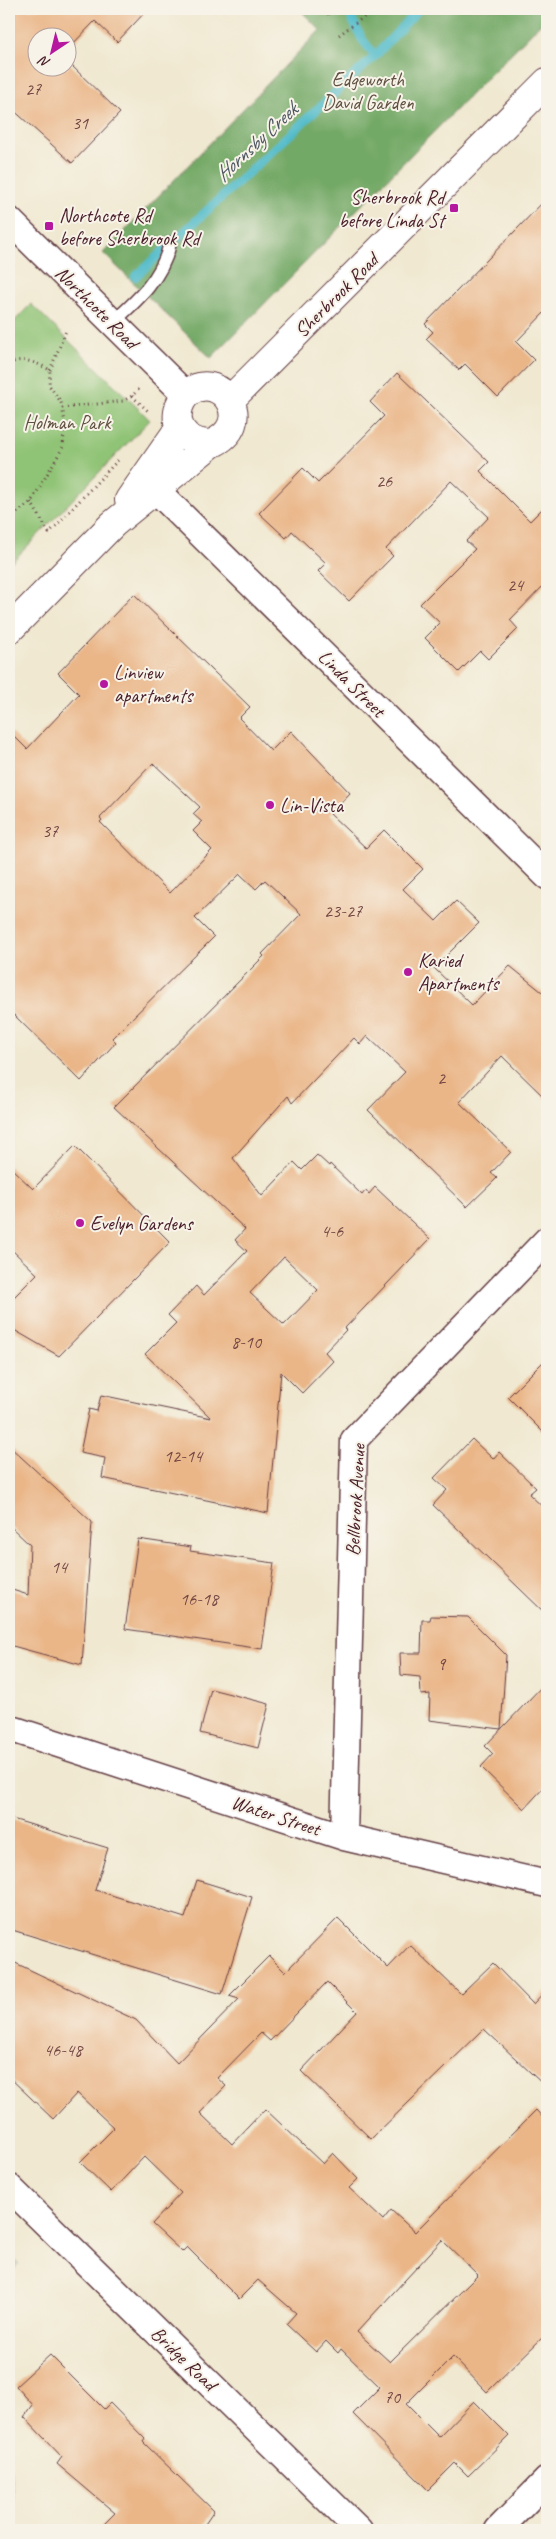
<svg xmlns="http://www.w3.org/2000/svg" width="556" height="2539" font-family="Caveat,sans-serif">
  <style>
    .industrial { fill: #c6c5b8 }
    .green { fill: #8fc375; stroke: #6c7150 }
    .forest { fill: #73a966; stroke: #5e6448 }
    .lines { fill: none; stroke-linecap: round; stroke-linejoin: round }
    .stream { stroke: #4ebac9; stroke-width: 9 }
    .building { fill: #eab688; fill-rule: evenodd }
    .service-casing { stroke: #633d44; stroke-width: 15 }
    .minor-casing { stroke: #633d44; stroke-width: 29 }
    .secondary-casing { stroke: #633d44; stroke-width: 30 }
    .path { stroke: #633d44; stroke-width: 3; stroke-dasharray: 1 4; stroke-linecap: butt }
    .service { stroke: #fff; stroke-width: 12 }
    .minor { stroke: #fff; stroke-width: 26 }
    .secondary { stroke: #fff; stroke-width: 28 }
    .poi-dot { fill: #b5179e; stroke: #f7f3e8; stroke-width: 2 }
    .labels { text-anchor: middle; stroke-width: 4; stroke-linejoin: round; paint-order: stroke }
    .number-label { font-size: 18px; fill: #724542 }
    .park-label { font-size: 20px; fill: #5f5041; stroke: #f7f3e8 }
    .poi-label { font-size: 20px; fill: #4a1f2b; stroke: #f7f3e8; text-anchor: start }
    .street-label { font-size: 20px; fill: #4a1f2b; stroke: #f7f3e8 }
    .water-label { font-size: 21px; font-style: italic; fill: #4b5562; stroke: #f7f3e8 }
  </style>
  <rect width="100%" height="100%" fill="#f7f3e8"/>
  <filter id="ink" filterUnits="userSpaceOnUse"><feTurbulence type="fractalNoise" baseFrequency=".02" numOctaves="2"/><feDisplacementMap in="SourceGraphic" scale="10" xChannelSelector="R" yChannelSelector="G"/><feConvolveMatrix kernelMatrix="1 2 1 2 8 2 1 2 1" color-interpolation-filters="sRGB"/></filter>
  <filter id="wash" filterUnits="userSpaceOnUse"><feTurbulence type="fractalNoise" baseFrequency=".0096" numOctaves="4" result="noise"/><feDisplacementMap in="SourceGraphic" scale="20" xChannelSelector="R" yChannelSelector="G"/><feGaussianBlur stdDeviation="1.12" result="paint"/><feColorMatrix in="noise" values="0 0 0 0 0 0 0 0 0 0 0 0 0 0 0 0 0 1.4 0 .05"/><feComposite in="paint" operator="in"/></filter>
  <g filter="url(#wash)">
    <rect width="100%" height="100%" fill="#f0e8d0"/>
    <path class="industrial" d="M9,2253l11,11 -11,11z"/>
    <path class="green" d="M31,304l119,116 -141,145v-238z"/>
    <path class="forest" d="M299,9h248v8l-336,341 -108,-105 217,-223z
      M9,2462l7,68h-7z"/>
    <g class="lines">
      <path class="stream" d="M347,9l15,30 13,17
        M135,277l240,-221 44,-47"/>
    </g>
    <g id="blocks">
      <path class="building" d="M9,9h139l-31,33 -22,-21 -27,28v-11h-30v30h30v-6l52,51 -48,50 -63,-57z
        M547,198v112l-31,32 18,18 -36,37 -33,-33 -6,6 -33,-31 7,-7 -8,-8z
        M397,373l92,89 -9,9 50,50 17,-17v78l-37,38 8,9 -30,30 -8,-8 -21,21 -34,-34 15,-15 -20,-19 55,-55 -9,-8 23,-24 -38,-36 -65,68 7,7 -44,45 -31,-30 8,-8 -34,-32 -6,7 -27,-25 44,-45 15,15 66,-67 -14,-14z
        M134,594l116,113 -11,11 32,33 20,-20 59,62 -20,21 36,34 18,-18 39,39 -20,20 33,32 20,-20 23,22 -45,45 38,37 38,-39 37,30v104l-45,-44 -43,46 52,50 -20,21 6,5 -30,29 -99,-97 37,-38 -38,-36 -7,8 -6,-6 -62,65 -4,-7 -55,62 29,38 32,-34 8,8 15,-15 12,11 1,-2 32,31 4,-5 3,4 6,-7 55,52 -86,90 2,1 -21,22 8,9 -31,32 -21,-21 -13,141 -166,-35 3,-20 -25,-5 9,-44 8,2 4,-16 110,23 -66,-64 31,-31 -8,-8 28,-29 8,9 43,-44 -12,-11 10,-11 -131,-122 150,-151 -2,-2 39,-40 -36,-34 -9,9 -16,-15 -45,44 19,19 -102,101 4,4 -35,39 -72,-71v-279l18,18 52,-55 -21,-21zM153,763l47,44 -7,7 9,8 -9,9 19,19 -42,43 -70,-71 2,-2 -2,-2zM284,1257l34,33 -34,35 -34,-32z
        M75,1146l95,96 -111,114 -50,-29v-25l28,-28 -28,-27v-81l24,23z
        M547,1358v78l-39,-39z
        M472,1439l21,20 6,-7 37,36 -7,6 18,17v104l-114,-110 14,-15 -13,-12z
        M9,1446l83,76 -10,143 -73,-20v-56l19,6 2,-50 -21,-20z
        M138,1539l53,8 -1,4 84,12 -12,86 -137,-20z
        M431,1616l37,1 38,38 -5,74 -72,-9 1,-26 -9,1 -1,-18 -19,-2 -1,-22h21l1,-33h8z
        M547,1681v103l-23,25 -43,-42 12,-13 -8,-8z
        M211,1689l58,15 -11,44 -58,-15z
        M9,1818l99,30 -13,42 90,28 12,-38 55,17 -30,97 -213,-65z
        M338,1918l50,50 22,-23 51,49 32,-31 40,41 14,-15v99l-63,-59 -113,110 -70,-68 56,-59 -30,-30 -57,59 -9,-8 -44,45 9,8 -26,27 32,31 33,-35 58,55 10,-11 25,26 -9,9 34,32 8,-10 24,22 121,-122 11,12v211l-60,59 -34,-35 -47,47 33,33 35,-36 35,35 -41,40 -13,-13 -27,27 -75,-76 27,-27 -39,-38 -3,4 -12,-12 -10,11 -30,-28 10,-11 -38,-33 -19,19 -52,-52 -5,5 -30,-28 29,-31 -37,-36 -33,35 -31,-30 34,-34 -37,-35 -24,26 -44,-42v-117l127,60 41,43 62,-64 -10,-3 40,-40 16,16zM442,2240l36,35 -88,87 -33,-30z
        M50,2355l54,54 6,-6 35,36 -2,3 71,69 -13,19h-103l17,-17 -58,-49 5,-7 -38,-40 9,-12 -17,-19z"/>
    </g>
  </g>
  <g filter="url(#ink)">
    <use href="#blocks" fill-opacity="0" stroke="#633d44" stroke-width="1"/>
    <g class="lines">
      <g class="service-casing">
        <path id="service" d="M113,322c25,-22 50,-45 57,-79"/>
      </g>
      <g class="minor-casing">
        <path id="minor" d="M9,220l177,175
          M156,490l391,386
          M9,1728l335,109 203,47
          M344,1837l10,-397 193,-200
          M9,2187l350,343
          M498,2530l49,-50"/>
      </g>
      <g class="secondary-casing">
        <path id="secondary" d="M230,400l317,-318
          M129,500l51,-73
          M9,630l104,-106 98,-80c47,-20 11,-75 -22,-52 -6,5 -10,12 -11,20 -3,21 15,32 33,32"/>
      </g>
      <path class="path" d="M327,9l2,8
        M339,35l36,-26
        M9,364c13,-8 28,-1 41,6l-1,15 12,17 4,20 -2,25 -32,55 -22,17
        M50,370l16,-39
        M132,396l17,16
        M62,408l61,-7 9,-5 7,-7
        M31,502l18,31 70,-74"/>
      <use href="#service" class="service"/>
      <use href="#minor" class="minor"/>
      <use href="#secondary" class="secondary"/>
    </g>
  </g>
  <g class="poi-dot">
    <rect x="449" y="203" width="10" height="10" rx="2.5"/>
    <rect x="44" y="221" width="10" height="10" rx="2.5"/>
    <circle cx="104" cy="684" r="5"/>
    <circle cx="270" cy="805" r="5"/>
    <circle cx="408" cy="972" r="5"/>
    <circle cx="80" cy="1223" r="5"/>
  </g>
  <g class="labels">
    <g class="number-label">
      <text x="33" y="95">27</text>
      <text x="80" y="129">31</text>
      <text x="384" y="487">26</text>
      <text x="515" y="591">24</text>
      <text x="50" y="837">37</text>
      <text x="343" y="917">23-27</text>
      <text x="441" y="1084">2</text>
      <text x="332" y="1237">4-6</text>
      <text x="246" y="1348">8-10</text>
      <text x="183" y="1462">12-14</text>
      <text x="59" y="1573">14</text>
      <text x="199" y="1605">16-18</text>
      <text x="441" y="1670">9</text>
      <text x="63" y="2056">46-48</text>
      <text x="392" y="2403">70</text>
    </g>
    <g class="park-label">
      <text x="368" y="86">Edgeworth<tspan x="368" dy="23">David Garden</tspan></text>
      <text x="67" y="429">Holman Park</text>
    </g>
    <g class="poi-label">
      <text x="444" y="204" text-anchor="end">Sherbrook Rd<tspan x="444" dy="23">before Linda St</tspan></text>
      <text x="59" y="222">Northcote Rd<tspan x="59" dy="23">before Sherbrook Rd</tspan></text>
      <text x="114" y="679">Linview<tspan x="114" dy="23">apartments</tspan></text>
      <text x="280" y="812">Lin-Vista</text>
      <text x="418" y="967">Karied<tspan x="418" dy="23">Apartments</tspan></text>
      <text x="90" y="1230">Evelyn Gardens</text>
    </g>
    <g class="street-label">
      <text transform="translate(336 295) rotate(-45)" y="7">Sherbrook Road</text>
      <text transform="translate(97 307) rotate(45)" y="7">Northcote Road</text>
      <text transform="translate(352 683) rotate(45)" y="7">Linda Street</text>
      <text transform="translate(355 1500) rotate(-87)" y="7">Bellbrook Avenue</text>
      <text transform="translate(276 1815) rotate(18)" y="7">Water Street</text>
      <text transform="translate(184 2358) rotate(44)" y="7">Bridge Road</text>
    </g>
    <g class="water-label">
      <text transform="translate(256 142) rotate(-43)" y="7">Hornsby Creek</text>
    </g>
  </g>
  <rect width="556" height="2539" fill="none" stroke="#f7f3e8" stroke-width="30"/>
  <g transform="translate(52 52) rotate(215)"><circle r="24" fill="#f7f3e8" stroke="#b29e9c"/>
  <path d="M0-4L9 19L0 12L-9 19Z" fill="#b5179e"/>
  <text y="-8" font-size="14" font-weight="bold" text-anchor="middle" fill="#4a1f2b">N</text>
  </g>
</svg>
